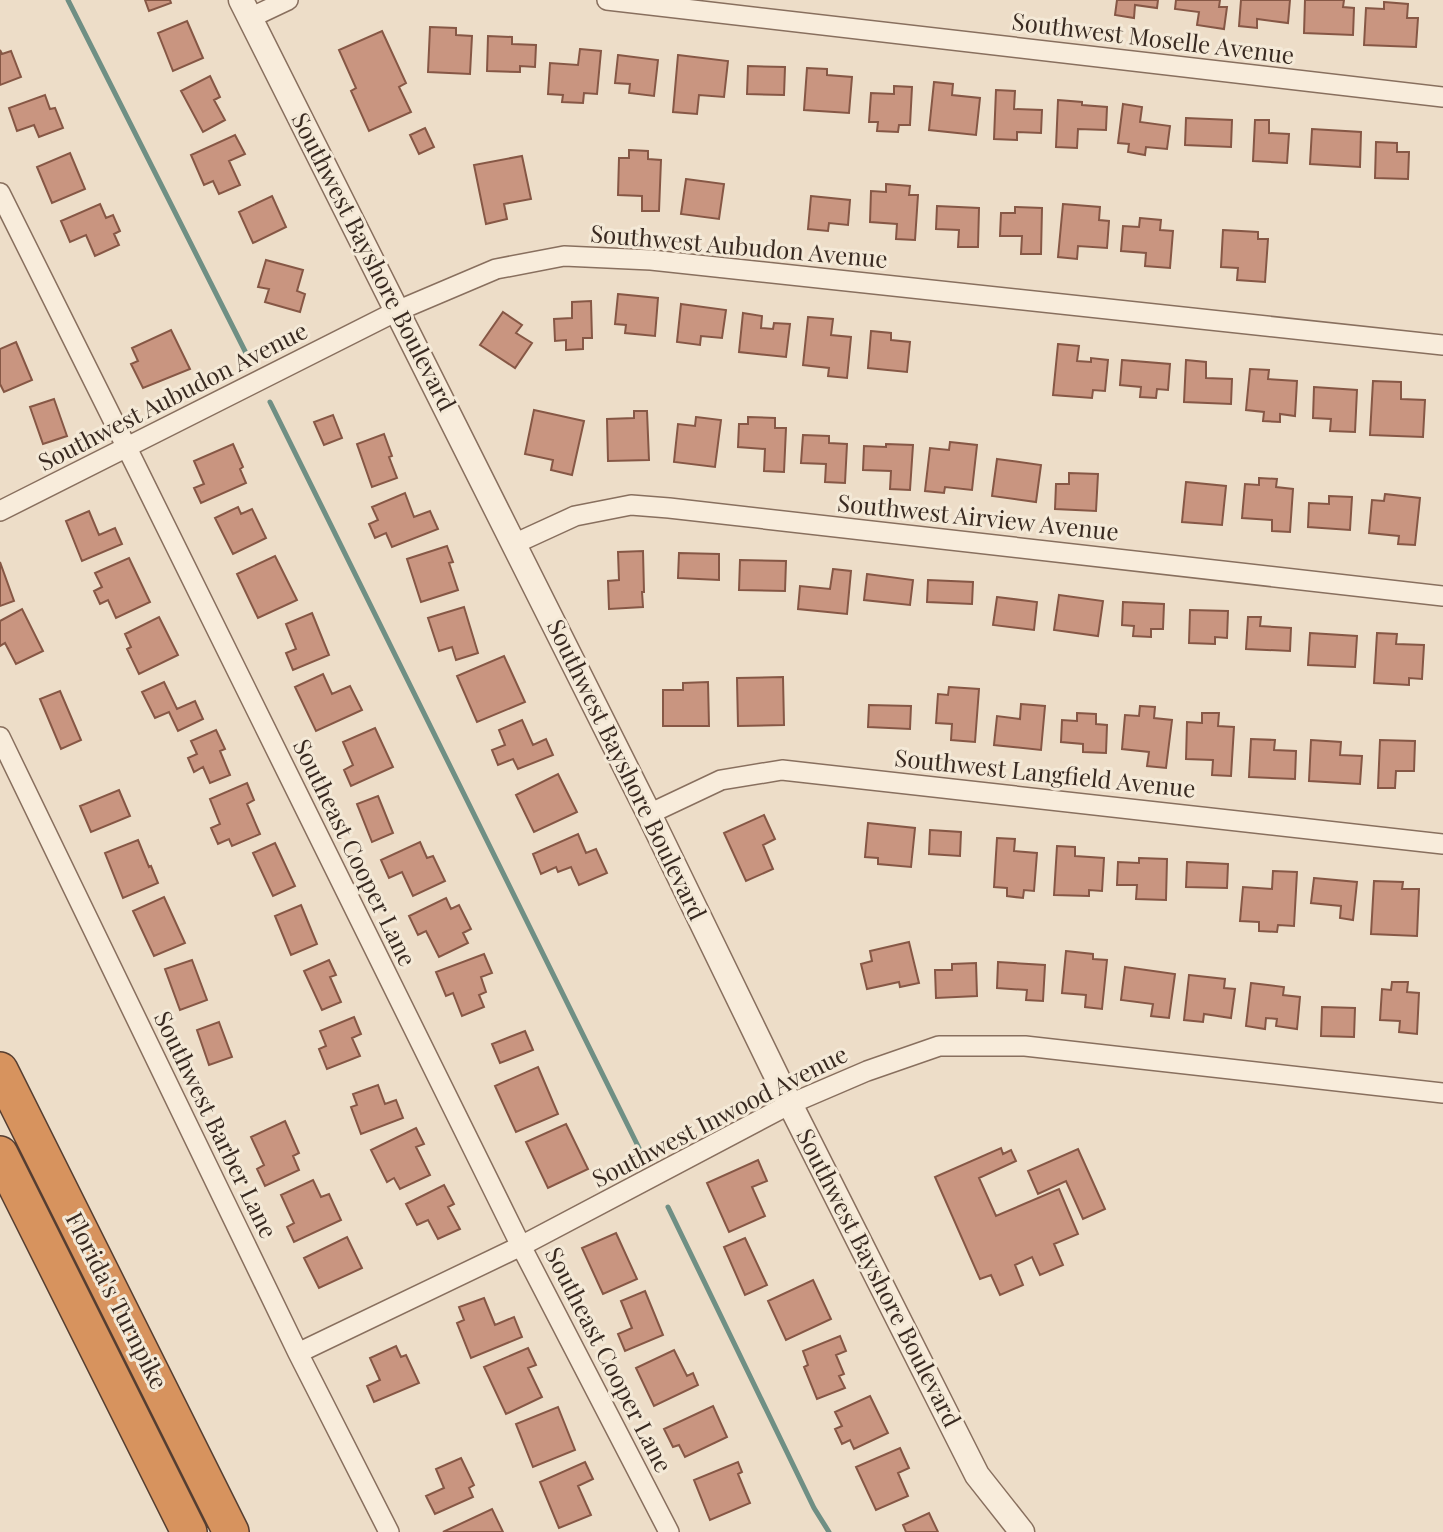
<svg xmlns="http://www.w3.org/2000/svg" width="1443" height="1532" font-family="'Playfair Display',serif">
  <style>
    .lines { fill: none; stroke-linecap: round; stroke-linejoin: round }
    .stream { stroke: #6f8f84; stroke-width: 5 }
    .building { fill: #c99580; stroke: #865745; stroke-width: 2 }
    .minor-casing { stroke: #886f5e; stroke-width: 22 }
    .tertiary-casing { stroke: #886f5e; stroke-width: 27 }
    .motorway-casing { stroke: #563e31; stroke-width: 38 }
    .minor { stroke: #f8ecdb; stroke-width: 19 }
    .tertiary { stroke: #f8ecdb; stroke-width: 24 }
    .motorway { stroke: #d7935e; stroke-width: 35 }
    .labels { text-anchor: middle; stroke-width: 6; stroke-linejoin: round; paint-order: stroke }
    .street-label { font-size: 24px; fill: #392a21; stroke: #f4e9d7 }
  </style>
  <rect width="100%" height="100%" fill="#edddc8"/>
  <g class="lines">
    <path class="stream" d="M68,0l180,357
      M270,402l369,746
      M668,1207l146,301 15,24"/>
  </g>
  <path class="building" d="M145,0h25l1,3 -22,8z
    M1117,0h41l-1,8 -22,-3 -1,13 -19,-3z
    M1176,0h44l-1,7h8l-3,22 -27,-4 2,-13 -24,-3z
    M1241,0h49l-2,23 -31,-4v9l-18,-2z
    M1305,0h39l-1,7 11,1 -1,27 -49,-2z
    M1384,2l24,2 -1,14h11l-2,29 -52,-2 2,-37 18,1z
    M187,21l16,37 -30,13 -15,-38z
    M430,27l26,1v7l16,1 -2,38 -42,-2z
    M382,31l24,52 -7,4 12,25 -42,19 -18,-40 5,-3 -17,-38z
    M488,36l24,1v7l24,1 -1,22 -15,-1v6l-33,-1z
    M580,49l21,2 -4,43 -13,-1 -1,10 -21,-1 1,-7 -15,-1 2,-31 28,2z
    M0,50l2,4 9,-3 10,26 -21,8z
    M618,55l40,5 -4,36 -25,-3 1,-9 -15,-1z
    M678,55l50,6 -4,36 -25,-2 -2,19 -24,-2z
    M748,66l37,1 -1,28 -37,-1z
    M807,68l20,1v6l25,2 -3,36 -45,-3z
    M210,76l10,21 -6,3 11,20 -22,12 -22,-41z
    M934,82l19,2 -1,11 28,3 -4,37 -47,-5z
    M894,86l18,1 -2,38h-11l-1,7 -21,-1 1,-9h-9l2,-29 23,1z
    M996,90l19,1 -1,18 28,1 -1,23 -24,-1v8l-23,-1z
    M45,95l5,14 5,-1 8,20 -24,9 -5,-12 -17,6 -8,-23z
    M1058,100l24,2v3l25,2 -1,23 -28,-1 -1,19 -21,-1z
    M1123,104l19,3 -2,15 30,4 -3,23 -21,-2 -1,8 -17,-3 1,-8 -11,-1z
    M1186,118l46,2 -1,27 -46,-2z
    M1255,120h14v13l20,1 -2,29 -34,-2z
    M425,128l9,19 -15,7 -9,-19z
    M1312,129l49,3 -1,35 -50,-3z
    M235,135l10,19 -16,7 11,24 -21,9 -6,-13 -9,4 -13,-30z
    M1376,142l21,1v9h12l-1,27 -33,-1z
    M629,150l19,1v8l13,1 -2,51h-17v-15l-24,-1 1,-37h10z
    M70,153l15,36 -33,14 -15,-36z
    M522,156l9,43 -27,5 3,15 -21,5 -12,-59z
    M686,179l38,5 -5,35 -38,-5z
    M886,184l24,2 -1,9h9l-3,45 -19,-1 1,-15 -27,-2 1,-31 15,1z
    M272,196l14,31 -33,16 -14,-31z
    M811,196l39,4 -2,25 -19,-2 -1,8 -20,-2z
    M100,204l6,14 7,-3 7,16 -6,3 5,11 -24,11 -9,-21 -16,7 -9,-21z
    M1063,204l37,3 -1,13 10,1 -2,27 -29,-2 -1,13 -19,-2z
    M937,206l42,2 -1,39h-20l1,-17 -23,-1z
    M1015,207l27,1 -1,46h-20l1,-18h-22l1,-23h14z
    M1140,218l21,2 -1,10 13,1 -3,37 -25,-2 1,-13 -25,-2 2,-25 16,1z
    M1223,230l35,2v7h10l-3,43 -28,-2 1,-12 -17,-1z
    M266,260l37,10 -6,21 8,3 -5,18 -35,-10 4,-13 -11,-2z
    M618,294l40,4 -3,38 -30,-3 1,-8 -11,-1z
    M591,301l1,37h-9v11l-17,1v-10l-11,1 -1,-22 18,-1v-16z
    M681,304l45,6 -4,28 -21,-2 -1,9 -23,-3z
    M503,312l19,13 -6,8 16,10 -17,25 -35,-23z
    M743,313l19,3 -1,12 12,1 1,-6 16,1 -4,33 -47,-5z
    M808,317l25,2 -2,16 20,2 -4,41 -19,-2 1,-8 -26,-3z
    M171,330l19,39 -47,19 -12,-24 7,-3 -6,-13z
    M871,331l20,2v7l19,2 -3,30 -39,-4z
    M16,342l16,38 -28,12 -4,-8v-35z
    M1058,344l21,2 -2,15 14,1v-4l17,2 -3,31 -12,-1 -1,8 -39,-3z
    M1122,360l48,4 -2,26 -11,-1 -1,9 -16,-1 1,-10 -21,-2z
    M1186,360l20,2v16l26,1 -1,25 -47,-2z
    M1250,369l19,1 -1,9 29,2 -2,35 -15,-2v8l-17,-1 1,-9 -18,-2z
    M1373,381l28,1v17l24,1 -2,37 -53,-2z
    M1314,387l43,3 -2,42 -25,-1 1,-12 -18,-1z
    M54,399l13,37 -24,8 -13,-37z
    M534,410l50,11 -12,54 -21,-5 2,-10 -28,-6z
    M634,411h13l2,49 -41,1 -1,-42 27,-1z
    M333,415l9,23 -18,7 -10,-23z
    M696,417l25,3 -6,47 -41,-5 4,-38 17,2z
    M748,417l27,1v10h11l-2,44 -20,-1 1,-22 -27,-2 1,-23h9z
    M384,434l8,22 -3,1 8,21 -25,9 -15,-43z
    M803,435l26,1v7l18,1 -2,39 -20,-1 1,-18 -25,-1z
    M950,442l27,3 -5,45 -27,-3 -1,6 -19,-2 5,-43 19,2z
    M233,444l10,23 -3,2 6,14 -45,20 -7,-15 10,-4 -10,-23z
    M886,444l27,1 -3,45 -20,-1 1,-18 -28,-1 1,-24 22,1z
    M997,459l44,6 -5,37 -44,-6z
    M1069,473l29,1 -2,37 -41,-2 1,-25h13z
    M1259,478l18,1 -1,8 17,2 -3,43 -18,-1v-11l-30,-2 3,-34 14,1z
    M1186,482l40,4 -4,39 -40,-3z
    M405,493l9,24 16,-6 8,18 -46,18 -6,-14 -11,5 -6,-14 9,-4 -6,-13z
    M1385,494l35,4 -5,47 -17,-1 1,-8 -30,-3 3,-33 12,1z
    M1329,496l23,1 -2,33 -42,-3 1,-24 20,1z
    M238,507l3,7 11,-5 14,29 -33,16 -18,-36z
    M89,511l10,24 16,-7 7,16 -40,17 -16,-40z
    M447,546l6,16 -4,1 9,27 -37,12 -14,-43z
    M643,551l1,41h-2l1,15 -34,2 -1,-28 11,-1 -1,-28z
    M679,553l40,1v26l-41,-2z
    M275,556l22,44 -39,18 -21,-44z
    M129,558l21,44 -34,16 -8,-18 -8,4 -6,-13 8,-4 -7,-14z
    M740,560l46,1 -1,30 -46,-1z
    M0,562l14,39 -14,5z
    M833,569l18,2 -4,43 -49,-5 2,-23 30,3z
    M867,574l46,6 -3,25 -46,-5z
    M928,580l45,2 -1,22 -45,-2z
    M1059,595l44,6 -5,35 -44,-6z
    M997,597l40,5 -3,28 -41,-5z
    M1123,602l41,2 -1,25h-12v8l-18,-1 1,-10 -12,-1z
    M464,607l14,46 -22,7 -4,-13 -13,4 -11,-33z
    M22,609l21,42 -27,13 -11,-21 -5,3v-25z
    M1190,610l38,1 -1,27 -12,-1v7l-26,-1z
    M312,613l17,42 -36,15 -7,-17 10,-4 -10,-25z
    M159,617l19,38 -39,19 -12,-25 4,-2 -6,-13z
    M1248,617h13l-1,9 31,2 -1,23 -44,-2z
    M1310,633l47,3 -2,31 -47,-2z
    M1377,633l20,1 -1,10 28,1 -2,34 -13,-1v7l-35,-2z
    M504,656l21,46 -48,20 -20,-46z
    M323,674l9,20 18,-8 12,24 -46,21 -21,-44z
    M783,677l1,48 -46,1 -1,-48z
    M164,682l13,27 18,-8 8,18 -25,12 -9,-19 -14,6 -13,-26z
    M708,682l1,44h-46v-36h20v-7z
    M949,687l30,2 -4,53 -24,-2 1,-16 -16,-1 2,-29 10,1z
    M60,691l21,49 -20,9 -21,-50z
    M1021,704l24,2 -4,44 -47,-5 3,-29 23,3z
    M869,705l42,1 -1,23 -42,-2z
    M1140,706l15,1 -1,11 18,2 -6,48 -19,-2 2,-14 -27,-3 3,-34 14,1z
    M1077,713l19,1v10l11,1 -1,28 -23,-1v-8l-22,-2 1,-22 15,1z
    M1202,713h17l-1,13 16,1 -3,49 -19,-1 1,-15 -27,-1 1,-37 15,1z
    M522,720l11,25 13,-6 7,16 -35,14 -5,-10 -15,6 -6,-15 13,-5 -6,-15z
    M375,728l18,39 -42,19 -7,-16 9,-5 -10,-23z
    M216,730l9,19 -5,2 10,24 -20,8 -7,-16 -9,5 -6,-14 9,-4 -6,-13z
    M1251,739l24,1 -1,10 22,1 -1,28 -46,-2z
    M1311,740l30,2 -1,13 22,1 -2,28 -51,-3z
    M1380,740l35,1 -1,30h-18l-1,17h-17z
    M558,774l19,38 -43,20 -18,-37z
    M247,783l7,17 -7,4 13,30 -28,12 -3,-7 -11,5 -7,-16 9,-4 -10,-25z
    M119,790l11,26 -39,16 -11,-26z
    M378,796l15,37 -21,9 -15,-38z
    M764,815l11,24 -12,6 10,24 -27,12 -22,-48z
    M868,823l47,5 -4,39 -33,-3v-6l-13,-1z
    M930,830l31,2 -1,24 -31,-2z
    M578,834l8,19 10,-4 11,24 -28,12 -8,-18 -13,5 -2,-5 -15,7 -8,-20z
    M997,838l18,1 -1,12 23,2 -3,38 -10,-1 -1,8 -16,-2v-8l-13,-1z
    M138,840l11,27 2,-1 7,17 -35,15 -18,-45z
    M420,842l7,16 6,-2 12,25 -32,15 -11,-24 -13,6 -8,-18z
    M275,843l20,43 -22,10 -20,-43z
    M1057,846l18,1v9l29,2 -2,33 -13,-1v6l-35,-1z
    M1139,858l28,1 -1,41 -30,-1 1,-14h-20l1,-23 21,1z
    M1187,862l41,2 -1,24 -41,-1z
    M1273,871l24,1 -3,54 -16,-1 -1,7 -18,-1v-9l-19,-1 3,-34 29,2z
    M1314,878l43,4 -4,38 -13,-2 1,-12 -30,-3z
    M1374,881l29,1 -1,7h17l-2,47 -46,-2z
    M164,897l21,46 -31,13 -21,-45z
    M446,898l5,11 8,-4 12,24 -8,4 5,10 -29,14 -13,-26 -8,4 -9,-19z
    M301,905l16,39 -26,11 -16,-39z
    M909,942l10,41 -19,4 -1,-5 -32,7 -6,-25 11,-3 -2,-10z
    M1066,951l27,3v5l14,1 -5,49 -17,-2 1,-12 -24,-2z
    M484,954l8,19 -11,4 5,15 -7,3 5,12 -22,9 -9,-23 -7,3 -10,-24z
    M192,960l15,40 -27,10 -15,-41z
    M329,960l7,15 -6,2 11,25 -19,8 -18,-39z
    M998,962l47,3 -2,36 -17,-1 1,-10 -30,-2z
    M976,963l1,33 -41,2 -1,-28h17v-6z
    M1125,967l50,7 -6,44 -18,-2 2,-12 -32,-4z
    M1189,975l36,4 -1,9 11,1 -4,29 -27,-4 -1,8 -19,-2z
    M1392,982h16l-1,10 12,1 -2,41 -18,-2 1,-11 -20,-1 2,-31 9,1z
    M1251,983l33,4 -1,8 17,2 -3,32 -21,-3 1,-7 -11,-1 -1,11 -19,-3z
    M1322,1007l33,1 -1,29 -33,-1z
    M354,1017l7,17 -9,4 8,18 -33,13 -8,-20 7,-3 -6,-15z
    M219,1022l13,35 -23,8 -12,-35z
    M525,1031l8,19 -33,13 -8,-19z
    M538,1067l20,47 -42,18 -21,-46z
    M378,1085l7,19 11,-4 7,18 -42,16 -10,-27 6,-2 -4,-11z
    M285,1121l14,32 -6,3 6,14 -34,16 -8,-17 7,-4 -13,-28z
    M566,1124l22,45 -40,19 -22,-46z
    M416,1128l8,16 -8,3 14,28 -30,14 -6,-11 -7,4 -16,-32z
    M1001,1148l2,6 8,-4 5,11 -37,17 17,38 63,-27 19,45 -24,10 9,21 -23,10 -8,-18 -17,8 8,20 -23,10 -9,-20 -11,4 -45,-102z
    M1078,1149l27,60 -22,10 -17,-38 -28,13 -10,-23z
    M758,1160l9,21 -15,6 13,29 -36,16 -22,-49z
    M313,1180l8,17 8,-3 12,26 -47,22 -7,-15 7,-4 -13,-28z
    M444,1185l10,19 -6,3 12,22 -22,10 -10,-19 -11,5 -11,-21z
    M616,1233l21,46 -34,15 -21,-46z
    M347,1237l15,31 -43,20 -15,-30z
    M745,1238l22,47 -22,10 -21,-48z
    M813,1280l18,39 -45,21 -18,-39z
    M645,1291l18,44 -38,16 -7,-17 14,-6 -11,-27z
    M484,1298l11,27 19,-8 8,20 -51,21 -14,-35 7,-3 -5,-13z
    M840,1336l6,15 -10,4 8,19 -5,2 6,12 -28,11 -13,-32 4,-2 -5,-14z
    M396,1346l5,11 5,-2 13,28 -45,19 -7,-16 13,-6 -10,-22z
    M528,1348l8,17 -8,3 14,29 -36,17 -22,-47z
    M674,1350l13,26 6,-3 5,12 -44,21 -18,-38z
    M870,1396l18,37 -34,16 -4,-9 -8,4 -7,-15 7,-3 -7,-14z
    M713,1406l14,31 -42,20 -6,-12 -6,2 -9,-18z
    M558,1407l17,43 -42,17 -17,-43z
    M900,1448l9,20 -11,5 10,23 -32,14 -20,-43z
    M461,1458l13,27 -5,3 4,9 -38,17 -9,-18 18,-8 -8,-19z
    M585,1462l8,17 -15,7 13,29 -32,13 -19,-46z
    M738,1462l4,10 -4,2 12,29 -40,17 -16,-40z
    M492,1509l11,23h-60z
    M929,1513l9,19h-32l-3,-7z"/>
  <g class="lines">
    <g class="minor-casing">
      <path id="minor" d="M607,0l836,97
        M250,18l38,-18
        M0,193l127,255 394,798 148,286
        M0,511l397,-200 99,-42 68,-13 87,4 792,85
        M514,544l61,-28 56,-11 38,3 774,88
        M0,737l298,616 91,179
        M649,814l72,-34 61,-10 661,74
        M298,1353l223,-107 269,-142 77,-33 72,-25h86l418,47"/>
    </g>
    <g class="tertiary-casing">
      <path id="tertiary" d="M241,0l408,814 141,290 187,371 45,57"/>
    </g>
    <g class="motorway-casing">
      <path id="motorway" d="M0,1070l231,462
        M0,1154l189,378"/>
    </g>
    <use href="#minor" class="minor"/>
    <use href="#tertiary" class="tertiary"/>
    <use href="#motorway" class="motorway"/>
  </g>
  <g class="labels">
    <g class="street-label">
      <text transform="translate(1153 39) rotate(7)" y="8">Southwest Moselle Avenue</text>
      <text transform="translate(739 247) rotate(5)" y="8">Southwest Aubudon Avenue</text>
      <text transform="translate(373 262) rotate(63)" y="8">Southwest Bayshore Boulevard</text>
      <text transform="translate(173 397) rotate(-27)" y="8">Southwest Aubudon Avenue</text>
      <text transform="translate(978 518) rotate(6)" y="8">Southwest Airview Avenue</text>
      <text transform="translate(626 770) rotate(64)" y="8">Southwest Bayshore Boulevard</text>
      <text transform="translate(1045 774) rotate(6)" y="8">Southwest Langfield Avenue</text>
      <text transform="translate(354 853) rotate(64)" y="8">Southeast Cooper Lane</text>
      <text transform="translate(720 1117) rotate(-27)" y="8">Southwest Inwood Avenue</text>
      <text transform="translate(215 1125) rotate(64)" y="8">Southwest Barber Lane</text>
      <text transform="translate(878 1278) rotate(63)" y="8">Southwest Bayshore Boulevard</text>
      <text transform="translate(116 1301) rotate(63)" y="8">Florida's Turnpike</text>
      <text transform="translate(608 1360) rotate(63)" y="8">Southeast Cooper Lane</text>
    </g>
  </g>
</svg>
